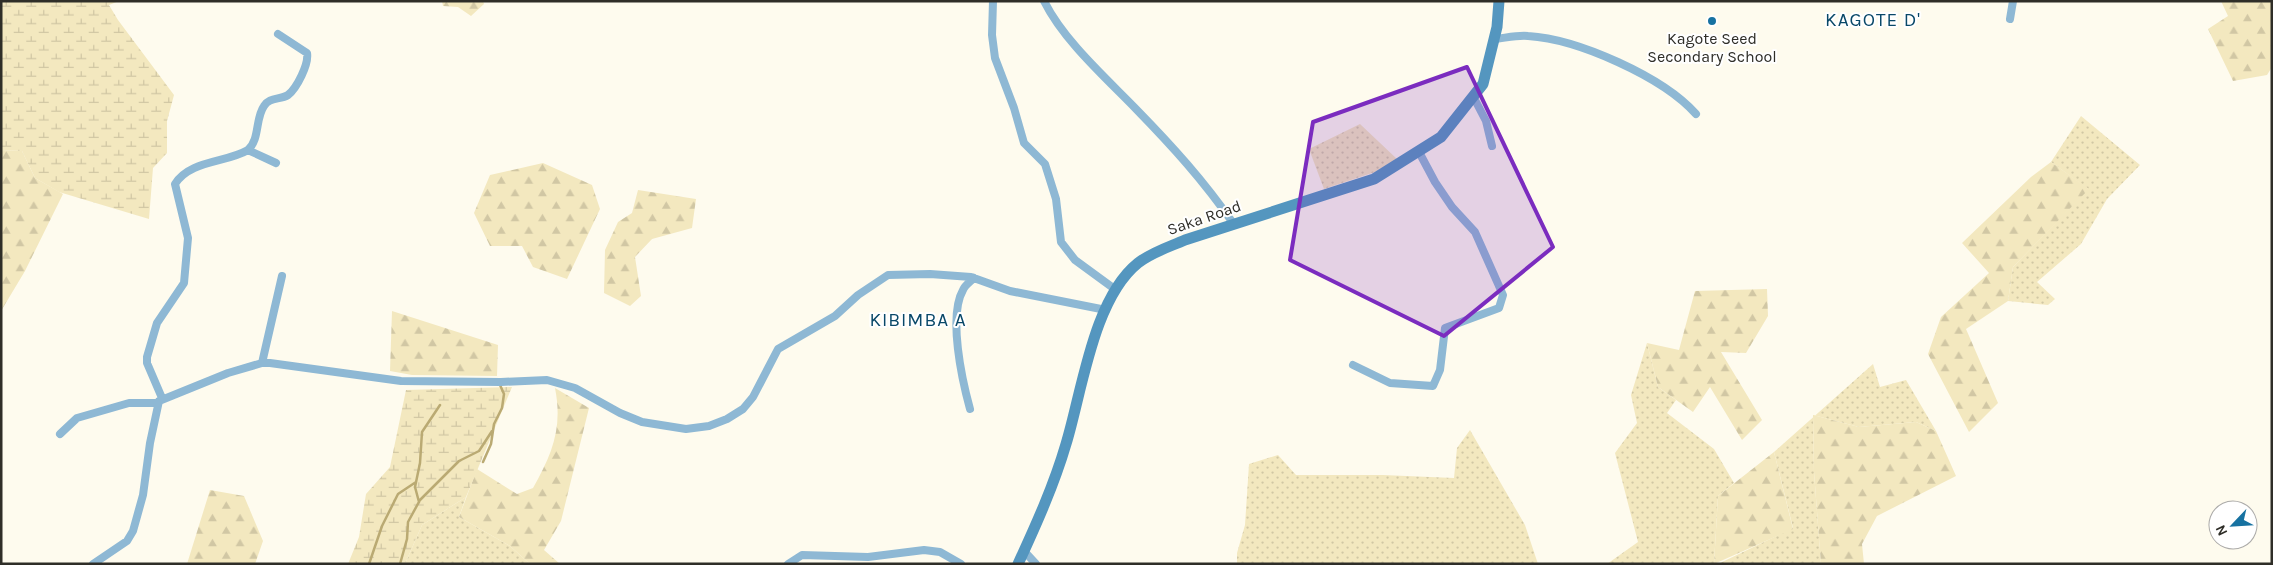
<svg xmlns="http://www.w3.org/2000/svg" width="2273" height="565" font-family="Karla,sans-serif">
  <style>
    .grass { fill: url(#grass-dots) }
    .forest { fill: url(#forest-firs) }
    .wetland { fill: url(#wetland-marsh) }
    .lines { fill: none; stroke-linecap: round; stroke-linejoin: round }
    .stream { stroke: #baaa73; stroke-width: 2.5 }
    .minor { stroke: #8eb8d4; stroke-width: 8 }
    .secondary { stroke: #5496bf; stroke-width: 11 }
    .marked { fill: #7b2cbf; fill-opacity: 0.2; stroke: #7b2cbf; stroke-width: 4; stroke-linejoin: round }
    .poi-dot { fill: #1772a1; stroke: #fff; stroke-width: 2 }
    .labels { text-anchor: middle; stroke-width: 4; stroke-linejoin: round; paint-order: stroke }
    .poi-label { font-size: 16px; fill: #2f2e28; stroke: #fff }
    .street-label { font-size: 16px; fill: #2f2e28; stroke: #fff }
    .quarter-label { font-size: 19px; letter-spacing: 1px; fill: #094868; stroke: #fff }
  </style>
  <defs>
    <pattern id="grass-dots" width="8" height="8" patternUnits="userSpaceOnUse" patternTransform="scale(1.25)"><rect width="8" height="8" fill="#f3e8bf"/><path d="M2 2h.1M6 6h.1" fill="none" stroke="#d1c7a4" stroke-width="1.8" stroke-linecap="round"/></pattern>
    <pattern id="forest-firs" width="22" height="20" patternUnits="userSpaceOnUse" patternTransform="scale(1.25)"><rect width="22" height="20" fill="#f3e8bf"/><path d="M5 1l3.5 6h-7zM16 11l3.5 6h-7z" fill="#d1c7a4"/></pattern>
    <pattern id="wetland-marsh" width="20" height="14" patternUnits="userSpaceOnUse" patternTransform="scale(1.25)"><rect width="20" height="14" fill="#f3e8bf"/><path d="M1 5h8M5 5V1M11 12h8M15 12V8" fill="none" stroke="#d1c7a4"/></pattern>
  </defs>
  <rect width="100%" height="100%" fill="#fefbee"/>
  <path class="grass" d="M2081,116l59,49 -33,34 -26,45 -44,38 18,17 -7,6 -40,-4 5,-34 75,-78 -37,-27z
    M1360,124l37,35 -22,13 -51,17 -15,-40z
    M1647,343l11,44 18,13 -9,13 47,36 20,34 -16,13 -4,68h-107l31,-22 -23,-89 22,-30 -6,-28z
    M1873,364l7,23 26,-7 30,51 -20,-9 -57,5 -46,-12 1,57 7,92h-103l75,-36 -19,-76z
    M1470,430l55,95 13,39h-301v-11l8,-28 4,-61 29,-9 18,20h87l71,3 3,-30z
    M466,497l-7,20 51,29 20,18h-125l17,-39z"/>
  <path class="forest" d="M442,1h41l1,3 -13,12 -13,-9 -15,-1z
    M2221,1h51v66l-5,8 -34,6 -25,-52 20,-13z
    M1,150l21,1 13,27 28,16 -38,77 -24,40z
    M2051,162l38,27 -76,78 -5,34 -42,28 32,74 -29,29 -41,-78 13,-37 48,-44 -27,-30 69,-66z
    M543,163l49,22 8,24 -33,70 -34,-12 -11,-21h-32l-16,-33 16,-38z
    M638,190l58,9 -4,29 -40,11 -17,18 6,39 -11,10 -26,-13 1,-43 13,-28 14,-9z
    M1767,289l1,27 -22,37 -25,-1 41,68 -20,20 -32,-53 -17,25 -35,-25 -11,-44 32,7 16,-59z
    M392,311l106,34 -1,31 -85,-1 -22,-4z
    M555,388l34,20 -28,113 -17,29 16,14h-30l-20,-18 -51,-29 18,-48 40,25 16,-6c19,-34 30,-60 22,-100z
    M1813,415l46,12 57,-5 20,9 20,45 -79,40 -15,28 2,20h-43l-7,-92z
    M1774,452l19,77 -79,35 4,-68z
    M210,490l34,6 19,45 -8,23h-68z"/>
  <path class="wetland" d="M1,1h118l-10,4 9,15 56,75 -7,26v32l-14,15 -4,51 -90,-27 -24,-14 -13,-27 -21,-1z
    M512,387l-46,110 -44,28 -17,39h-57l11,-27 7,-43 24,-27 16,-77z"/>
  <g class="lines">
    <path class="stream" d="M483,462l8,-18 3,-20 8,-16 2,-14 -4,-9
      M419,502l-4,-15 5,-24 2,-31 18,-27
      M369,564l13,-38 16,-32 18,-12
      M400,564l7,-25 1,-17 12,-22 39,-39 20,-10 13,-20"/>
    <path class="minor" d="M993,1l-1,34 3,23 19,50 10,35 21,21 11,35 5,43 14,18 41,30
      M1044,1c20,40 61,76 92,108 37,38 67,71 97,114
      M2010,19l3,-18
      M1494,39c11,-1 23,-4 34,-3 50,3 135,41 168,78
      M1474,98l12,23 6,25
      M248,150l28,13
      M262,363l20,-87
      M1353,365l37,18 43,3 7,-16 5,-42 54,-20 4,-13 -28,-63 -23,-25 -17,-25 -16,-30
      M162,398l-15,-35v-6l10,-34 27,-40 4,-45 -13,-54c15,-24 51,-21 73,-34 12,-11 7,-31 16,-44 5,-9 16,-6 24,-11 9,-7 21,-31 19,-42l-29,-19
      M970,409c-8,-29 -22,-93 -7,-119 2,-5 7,-8 11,-12
      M60,434l17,-16 52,-15h29
      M1024,551l12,13
      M93,564l34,-23 6,-10 10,-36 7,-52 9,-42 69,-28 34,-10h8l131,18 100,1 46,-2 28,8 45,25 22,9 44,7 23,-3 18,-7 16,-10 10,-12 25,-48 57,-33 23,-21 30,-20 42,-1 41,3 39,14 96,19
      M788,564l14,-9 66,2 56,-7 16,2 21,12"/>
    <path class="secondary" d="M1018,564c18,-39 36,-79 48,-120 16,-52 27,-145 72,-181 14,-11 31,-16 47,-23l189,-61 67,-42 42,-53 14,-57 2,-26"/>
  </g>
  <path class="marked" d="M1467,67l86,180 -109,89 -154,-76 23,-138z"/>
  <circle class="poi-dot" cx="1712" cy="21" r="5"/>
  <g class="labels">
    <g class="poi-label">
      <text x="1712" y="44">Kagote Seed<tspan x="1712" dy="18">Secondary School</tspan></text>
    </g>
    <g class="street-label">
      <text transform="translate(1204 217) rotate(-19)" y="6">Saka Road</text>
    </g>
    <g class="quarter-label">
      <text x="1873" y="26">KAGOTE D'</text>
      <text x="918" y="326">KIBIMBA A</text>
    </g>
  </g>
  <rect width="2273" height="565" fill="none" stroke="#2f2e28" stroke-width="5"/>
  <g transform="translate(2233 525) rotate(245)"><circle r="24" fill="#ffffff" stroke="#acaba9"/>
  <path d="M0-4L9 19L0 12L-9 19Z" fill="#1772a1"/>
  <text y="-8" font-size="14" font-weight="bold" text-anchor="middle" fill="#2f2e28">N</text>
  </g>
</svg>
